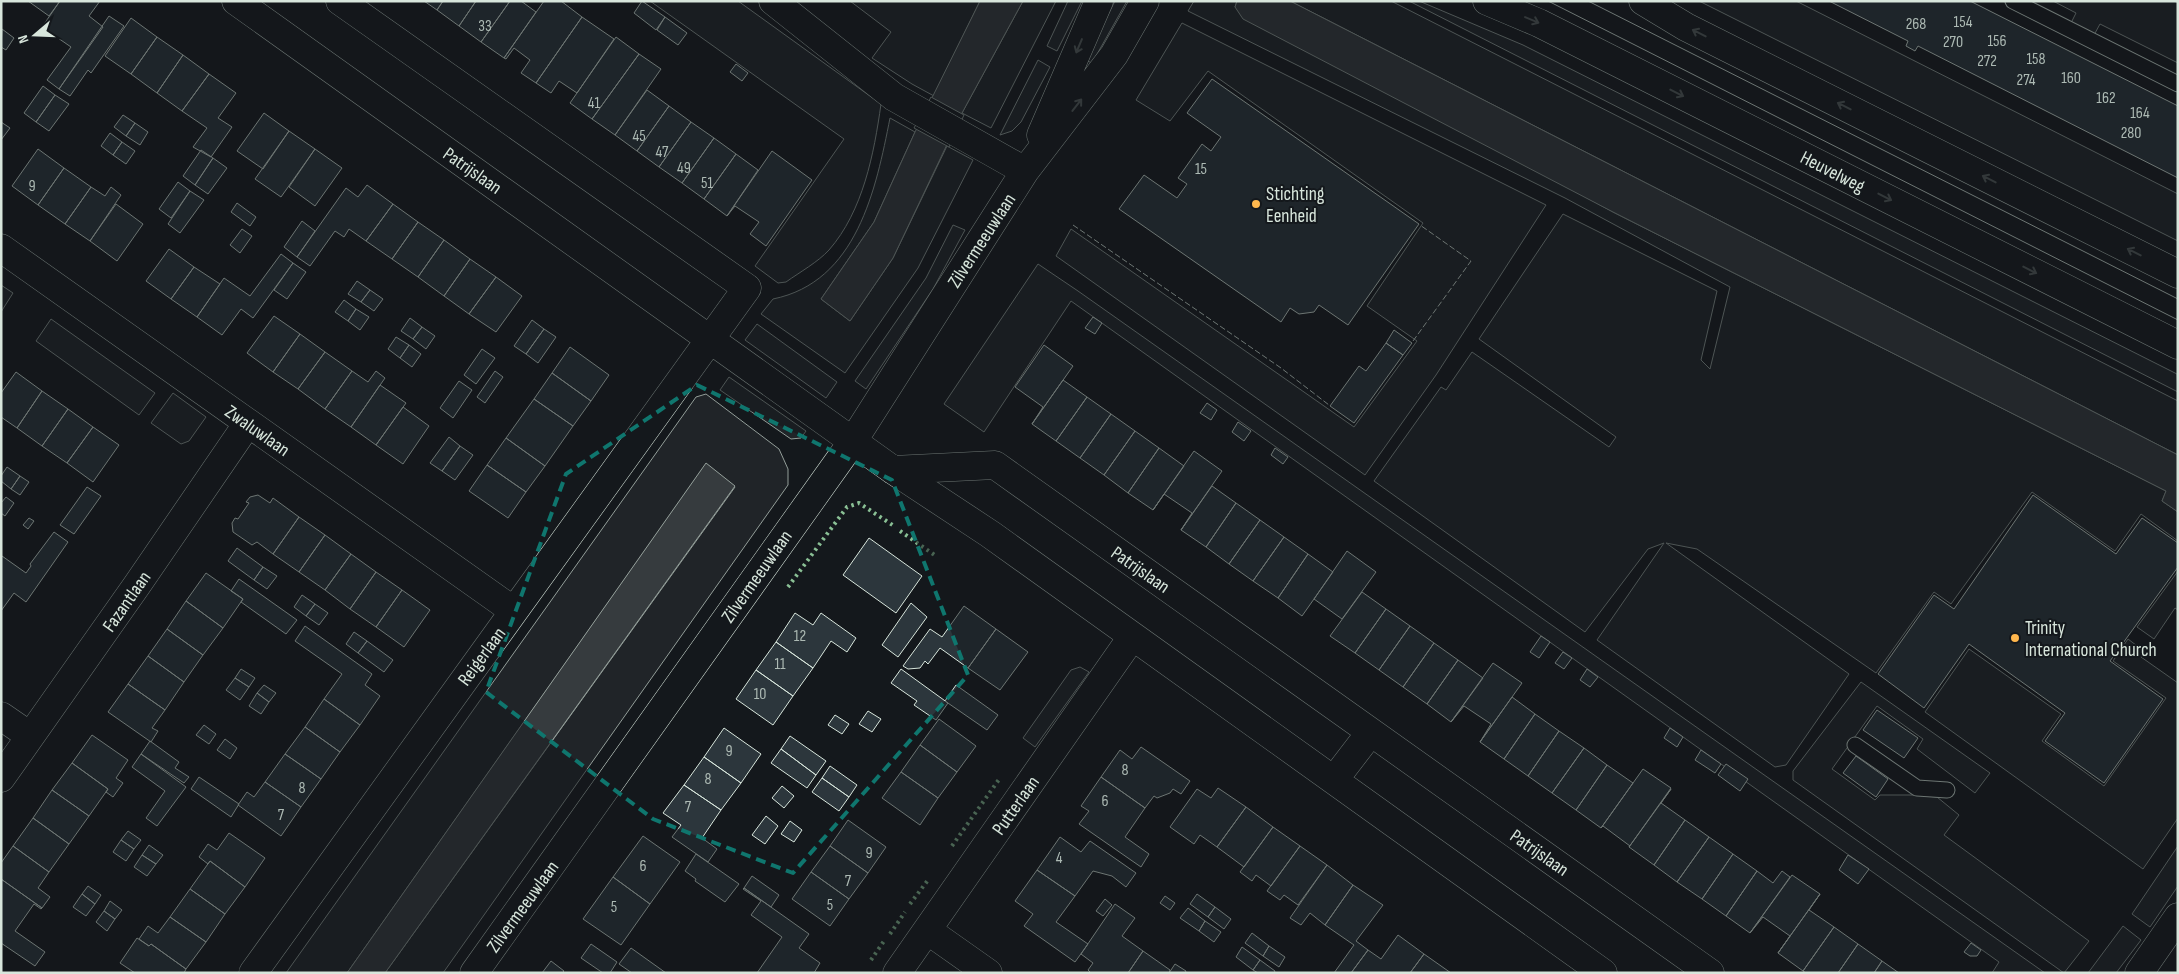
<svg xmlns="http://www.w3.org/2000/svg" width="2179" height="974" font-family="'Sofia Sans Condensed',sans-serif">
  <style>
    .green { fill: #202428; stroke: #939e99 }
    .water { fill: #363b3e; stroke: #939e99 }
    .pier { fill: #14181c; stroke: #939e99 }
    .building { fill: #2c363c; stroke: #d8e6dc }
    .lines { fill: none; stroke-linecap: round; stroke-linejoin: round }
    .lane-casing { stroke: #d8e6dc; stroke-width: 17 }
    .street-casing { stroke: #d8e6dc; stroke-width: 29 }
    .secondary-casing { stroke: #d8e6dc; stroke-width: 29 }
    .lane { stroke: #14181c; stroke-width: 15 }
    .street { stroke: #14181c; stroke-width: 28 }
    .secondary { stroke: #14181c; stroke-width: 28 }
    .tram { stroke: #d8e6dc; stroke-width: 1 }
    .hedge { stroke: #8ac095; stroke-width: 4; stroke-dasharray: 2.5 4; stroke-linecap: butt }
    .fence { stroke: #d8e6dc; stroke-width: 1; stroke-dasharray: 6 2.5; stroke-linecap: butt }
    .oneway { stroke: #59605f }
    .marked { fill: none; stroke: #0f766e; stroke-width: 4; stroke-dasharray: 10 6; stroke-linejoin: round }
    .poi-dot { fill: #ffb74d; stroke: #14181c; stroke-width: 2 }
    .labels { text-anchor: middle; stroke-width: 4; stroke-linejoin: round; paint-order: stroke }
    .number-label { font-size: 16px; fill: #adbab4 }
    .street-label { font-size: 19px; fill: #d8e6dc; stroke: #14181c }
    .poi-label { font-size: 19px; fill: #d8e6dc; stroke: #14181c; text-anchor: start }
  </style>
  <rect width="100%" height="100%" fill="#14181c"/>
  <path class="green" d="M650,1h88l143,103c-7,50 -18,107 -52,146 -11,12 -29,22 -43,32l-8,1 -23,-17 89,-127z
    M850,1h130l-46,95 -22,-12 -40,-26 19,-26z
    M1023,1h33l-65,127 -29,-15z
    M1068,1h14l-25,50 -10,-5z
    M1115,1h12l-35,62 -7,-3z
    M1194,1h43l-2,6 378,205 553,279 -4,10 16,11v29l-37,-27 -26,37 -83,-59 -81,112 -17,-12 -58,81 -179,-124 -31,-6 183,131 -63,91 -11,2 -178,-127 67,-97 -16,6 -63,83 -211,-151 67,-94 5,3 26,-38 137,95 7,-10 -137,-98 84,-125 154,77 -16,69 9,9 20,-82 -165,-89 -377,-187z
    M1290,1h101l787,400v54z
    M1409,1h10l104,44 654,329 1,18z
    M1699,1h97l382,193v47z
    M2053,1h121l4,2v60l-78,-39 -6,11 -23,-12 5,-10z
    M1182,23l364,182 -110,170 -71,100 -309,-219 15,-27 283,198 63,-86 -50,-35 56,-83 -215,-152 -38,50 -34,-21z
    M1038,60l12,7 -29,55 -9,9 -12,4z
    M890,118l25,14 -41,90 -53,77 29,22 43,-63 54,-112 26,14 -55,108 -73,105 -84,-59 12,-15c84,-17 103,-110 117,-181z
    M953,225l12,5 -32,59 -67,100 -11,-8 71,-103z
    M1038,264l40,27 967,682h-53l7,-11 -928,-661 -87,131 -40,-28z
    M1,285l12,8 -12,19z
    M51,319l104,74 -16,22 -103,-74z
    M757,324l80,58 -11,16 -81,-58z
    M729,377l77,54 -5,7 -10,1 -71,-49z
    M173,393l33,24 -17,24 -8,3 -30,-21z
    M706,394l73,55 9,20v16l-345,488h-58l350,-486 -29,-23 -359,509h-61l410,-576z
    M2178,571v39l-3,-2 -21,31 -17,-12z
    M2128,639l17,13 -4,5 37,26v135l-35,51 -218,-157 44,-63 92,65 -19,27 62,45 62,-88 -53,-37z
    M1080,667l9,5 -54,75 -12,-9 48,-68z
    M1861,682l129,91 -15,20 -58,-44 6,-10 -46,-33 -45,63 43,31 5,-5h35l22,2 22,18 -15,20 145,106 -25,32 -271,-193v-9z
    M2178,846v40l-28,41 -18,-13z
    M2123,926l18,14 -25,33h-28z"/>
  <path class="water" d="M980,1h43l-61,112 -69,145 -43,63 -29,-22 53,-77 41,-90z
    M1237,1h53l888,454v57l-16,-11 4,-10 -553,-279 -370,-193 -8,-12z
    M706,463l29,23 -350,487h-38z"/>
  <path class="pier" d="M931,97l33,18 -15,32 -35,-19z"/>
  <path class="building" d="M28,1h32l-11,15z
    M60,1h40l-11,15 14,11 -44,62 -12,-9 24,-33 -29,-20z
    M424,1h19l-6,9z
    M443,1h33l-17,25 -22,-16z
    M476,1h34l-29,41 -22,-16z
    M510,1h11l15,11 -32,46 -23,-16z
    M544,1h17l21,16 -46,66 -15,-10 9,-13 -16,-12 -8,11 -2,-1z
    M642,1l23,16 -9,13 -22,-17z
    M1829,1h141l208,105v72l-260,-132 -3,5 -9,-5 2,-5z
    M109,16l15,10 -33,47 -3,-3 -18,26 -11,-7z
    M582,17l32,22 -37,54 -18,-12 -8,12 -15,-10z
    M665,17l22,16 -9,12 -21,-15z
    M131,18l26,19 -26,37 -26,-18z
    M2,29l12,9 -8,12 -5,-3z
    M157,37l26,18 -26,38 -26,-19z
    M616,37l23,17 -47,65 -22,-16z
    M639,54l22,15 -46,66 -23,-16z
    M183,55l26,19 -27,37 -25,-18z
    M736,64l12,9 -6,8 -12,-9z
    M209,74l27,19 -18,25 14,9 -21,30 -18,-10 14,-19 -25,-17z
    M1212,79l207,145 -71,101 -29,-20 -5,7 -15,2 -9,-6 -9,14 -162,-113 25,-34 33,23 10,-14 -9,-6 24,-34 9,7 10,-14 -34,-24z
    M43,86l12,9 -19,27 -12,-9z
    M647,90l22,16 -32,45 -22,-16z
    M55,95l14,9 -20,27 -13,-9z
    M669,106l22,16 -32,45 -22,-16z
    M264,113l25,18 -26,38 -26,-18z
    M123,115l12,8 -9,13 -12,-9z
    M1,122l9,6 -9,12z
    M691,122l23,16 -32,45 -23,-16z
    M135,123l13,9 -8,13 -14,-9z
    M289,131l26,18 -34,48 -26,-18z
    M110,133l12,9 -9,13 -12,-9z
    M714,138l22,16 -32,45 -22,-16z
    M122,142l13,9 -9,13 -13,-9z
    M38,149l26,19 -26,37 -26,-19z
    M315,149l27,19 -27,38 -26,-19z
    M201,150l12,8 -18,27 -12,-9z
    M772,151l40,29 -46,66 -16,-12 9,-12 -24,-16 -8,10z
    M736,154l22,16 -31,46 -23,-17z
    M213,158l14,10 -19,26 -13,-9z
    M64,168l27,19 -26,37 -27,-19z
    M178,182l12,9 -19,27 -12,-9z
    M367,185l26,19 -27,37 -17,-12 -5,8 -9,-6 -25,35 -13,-9 49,-69 12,9z
    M91,187l14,9 6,-9 10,8 -31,46 -25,-17z
    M190,191l14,9 -24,33 -12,-9z
    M237,203l19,14 -6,9 -19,-14z
    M116,204l27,20 -26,37 -27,-20z
    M393,204l25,18 -26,37 -26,-18z
    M302,221l13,10 -18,26 -13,-10z
    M418,222l26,18 -26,37 -26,-18z
    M242,229l10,7 -12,17 -10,-8z
    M444,240l26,19 -26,37 -26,-19z
    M169,249l25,18 -23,32 -25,-18z
    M281,254l12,9 -40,55 -12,-9 -19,26 -25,-18 27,-39 26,18z
    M470,259l26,18 -27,37 -25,-18z
    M293,263l13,9 -19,27 -13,-9z
    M194,267l26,17 -23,33 -26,-18z
    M496,277l26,19 -26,36 -27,-18z
    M357,281l13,9 -9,12 -13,-8z
    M370,290l13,9 -9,12 -13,-9z
    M344,300l12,9 -8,12 -13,-9z
    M356,309l13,8 -9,13 -12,-9z
    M274,316l26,18 -27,38 -26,-19z
    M1093,317l9,6 -7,11 -10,-6z
    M410,318l12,9 -9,12 -12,-8z
    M532,320l12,9 -18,25 -12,-8z
    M422,327l13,9 -9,13 -13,-10z
    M544,329l12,8 -18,26 -12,-9z
    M1394,330l18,13 -9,12 -17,-12z
    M300,334l25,18 -27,37 -25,-17z
    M396,337l13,8 -9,13 -12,-9z
    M1386,343l17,12 -49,68 -24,-17 29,-40 7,5z
    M409,345l12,9 -9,13 -12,-9z
    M1044,345l29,21 -41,58 11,-17 -28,-20z
    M570,347l39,28 -18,26 -39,-28z
    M482,349l13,9 -19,26 -12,-9z
    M325,352l27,19 -27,38 -27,-20z
    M352,371l16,11 8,-11 9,7 -34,49 -26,-18z
    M495,371l8,6 -18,26 -8,-6z
    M16,372l26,19 -25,37 -16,-11v-24z
    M552,373l39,28 -18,25 -39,-27z
    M1063,380l24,17 -31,44 -24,-17z
    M459,381l13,9 -19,28 -13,-10z
    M380,385l26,18 -30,42 -25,-18z
    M42,391l26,18 -26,37 -25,-18z
    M1087,397l24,17 -31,44 -24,-17z
    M534,399l39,27 -28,40 -39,-28z
    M1207,403l10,7 -6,10 -11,-7z
    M403,407l26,19 -26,38 -27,-19z
    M68,409l25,18 -26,36 -25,-17z
    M1111,414l24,17 -31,44 -24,-17z
    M1238,422l13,9 -7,10 -12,-9z
    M93,427l26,18 -26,37 -26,-19z
    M1135,431l24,17 -31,45 -24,-18z
    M449,437l11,9 -18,25 -12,-8z
    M506,438l39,28 -19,26 -39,-27z
    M460,446l13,9 -18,25 -13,-9z
    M1159,448l25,18 -31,44 -25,-17z
    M1275,448l13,9 -5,7 -12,-9z
    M1194,451l28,20 -41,59 11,-17 -28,-19 -11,16z
    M487,465l39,27 -18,26 -39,-27z
    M7,467l13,9 -9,13 -10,-8v-5z
    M20,476l9,6 -9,13 -9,-6z
    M1212,486l24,17 -30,44 -25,-17z
    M87,487l14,9 -27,38 -14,-9z
    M258,495l12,8 3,-5 26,19 -26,37 -16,-12 -5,3 -19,-13 -1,-9 3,-5 3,1 11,-16 -3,-1 4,-5z
    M2033,495l83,59 26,-36 36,25v24l-68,94 53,38 -59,84 -59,-42 20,-28 -96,-69 -45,64 -46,-34 56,-79 20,14z
    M6,497l8,6 -9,13 -4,-3v-10z
    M1236,503l24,17 -31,44 -23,-17z
    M299,517l26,18 -26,37 -26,-18z
    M29,518l5,3 -6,8 -5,-4z
    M1260,520l24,17 -31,44 -24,-17z
    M54,532l14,10 -42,60 -12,-9 -13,18v-54l1,-1 24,17 5,-7 -1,-2z
    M325,535l26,19 -26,36 -26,-18z
    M1284,537l24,17 -30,44 -25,-17z
    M869,538l53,38 -26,37 -53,-38z
    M237,548l26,19 -9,13 -26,-19z
    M1347,551l29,21 -34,47 -28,-20z
    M351,554l25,18 -26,37 -25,-19z
    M1308,554l25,18 -31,44 -24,-18z
    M263,567l14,9 -10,13 -13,-9z
    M376,572l26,18 -26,37 -26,-18z
    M206,573l37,26 -20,29 -37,-27z
    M239,579l58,41 -11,14 -45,-32 2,-3 -12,-8z
    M402,590l28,20 -26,37 -28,-20z
    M1362,592l24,17 -31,44 -25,-17z
    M302,595l13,9 -9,12 -12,-9z
    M186,601l37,27 -20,27 -36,-26z
    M911,603l16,14 -29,40 -16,-12z
    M315,604l13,9 -9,12 -13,-9z
    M964,606l32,23 -28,39 -28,-20 -12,16 -3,-3 -5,7 -12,1 -5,-3 27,-37 12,8z
    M1386,609l24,17 -31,44 -24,-17z
    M795,613l18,12 8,-12 35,25 -9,14 -16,-11 -18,27 -37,-26z
    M305,626l67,48 -7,11 15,11 -20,29 -36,-26 18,-25 -47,-33z
    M1410,626l24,17 -31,44 -24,-17z
    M167,629l36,26 -19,27 -36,-26z
    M996,629l32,23 -28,38 -32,-22z
    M354,632l13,9 -9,12 -12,-9z
    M1541,636l9,6 -11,16 -9,-6z
    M367,641l26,19 -9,12 -26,-19z
    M776,642l37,26 -20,28 -37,-26z
    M1434,643l24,17 -31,44 -24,-17z
    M1563,652l9,6 -8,11 -9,-6z
    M148,656l36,26 -19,28 -37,-26z
    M1458,660l25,18 -32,44 -24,-18z
    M1493,663l29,20 -42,59 11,-18 -27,-18 -13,16z
    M241,669l14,9 -6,9 -14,-9z
    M901,669l47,34 -12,17 -22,-15 3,-4 -26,-18z
    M1587,669l11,8 -8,10 -10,-7z
    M756,670l37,26 -20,29 -37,-26z
    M235,678l14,9 -9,13 -14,-10z
    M128,684l37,26 -13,18 6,3 -7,11 -43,-30z
    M264,685l12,8 -7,9 -12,-9z
    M956,685l42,30 -11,15 -42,-29z
    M257,693l12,9 -8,12 -12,-8z
    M1512,697l23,17 -31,45 -24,-17z
    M324,699l36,26 -20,27 -35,-25z
    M1877,710l41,28 -14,20 -41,-28z
    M868,711l13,8 -9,13 -13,-8z
    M1535,714l24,17 -31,45 -24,-17z
    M835,715l14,9 -7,10 -14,-9z
    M939,719l37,27 -19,26 -37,-27z
    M204,725l12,9 -7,10 -13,-9z
    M305,727l35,25 -19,27 -36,-25z
    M724,728l37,26 -20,29 -37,-26z
    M1670,728l13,9 -6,10 -13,-9z
    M1559,731l25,17 -32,45 -24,-17z
    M92,735l36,25 -12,18 7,5 -10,14 -7,-5 2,-3 -36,-26z
    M790,736l36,25 -10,14 -35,-26z
    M225,739l12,9 -7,11 -13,-9z
    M150,741l29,21 -4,6 14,9 -5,6 -43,-29z
    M920,745l37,27 -19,26 -37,-26z
    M1141,747l49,34 -9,13 -8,-5 -3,4 -13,5 -3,-2 -9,12 -44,-31 19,-27 12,9z
    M1584,748l23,17 -31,45 -24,-17z
    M781,749l35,26 -9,13 -36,-25z
    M1701,750l20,14 -6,9 -20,-13z
    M141,754l45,33 -29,39 -11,-8 19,-27 -33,-24z
    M285,754l36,25 -20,28 -36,-25z
    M1856,756l32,23 -12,18 -33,-24z
    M704,757l37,26 -20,27 -37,-25z
    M72,763l36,26 -19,27 -37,-26z
    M1726,764l22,15 -8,12 -22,-16z
    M1607,765l26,18 -32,45 -25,-18z
    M830,766l27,19 -8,12 -27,-19z
    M1643,769l28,19 -42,59 1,-1 -27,-20 -2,2z
    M901,772l37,26 -18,27 -38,-27z
    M199,777l40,27 -8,13 -40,-28z
    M1101,777l44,31 -20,29 24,17 -8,13 -62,-43 10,-13 -8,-5z
    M822,778l27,19 -10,14 -27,-19z
    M265,782l36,25 -20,29 -43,-31 9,-13 7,5z
    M684,785l37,25 -19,28 15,11 -9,13 -36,-25 9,-12 -18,-12z
    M782,786l12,10 -10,12 -12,-10z
    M1218,788l28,19 -29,40 -17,-12 -6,9 -24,-17 27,-38 14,9z
    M1671,789l-10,14 24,17 -31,45 -25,-18z
    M52,790l37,26 -20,28 -36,-26z
    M1246,807l27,20 -29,40 -27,-20z
    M766,816l12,10 -13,18 -13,-9z
    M33,818l36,26 -20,28 -36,-26z
    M848,820l38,27 -18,26 -38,-27z
    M1685,820l24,17 -32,45 -23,-17z
    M790,821l12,9 -8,12 -13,-8z
    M1273,827l27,19 -29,40 -15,-11 -4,6 -12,-9z
    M128,831l13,9 -7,9 -13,-9z
    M229,833l36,25 -20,29 -35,-26 -2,3 -9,-7 9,-13 9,6z
    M643,836l37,26 -30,42 -37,-27z
    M1060,837l21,15 9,-11 46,32 -10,14 -14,-11 -19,-5 -18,25 -38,-26z
    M1709,837l24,17 -31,45 -25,-17z
    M121,840l13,9 -8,12 -13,-9z
    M149,845l14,10 -7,9 -14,-9z
    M13,846l36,26 -11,16 12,9 -8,11 -41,-29v-16z
    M830,846l38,27 -19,26 -38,-27z
    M1300,846l27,19 -29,40 -14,-10 -4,5 -13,-9z
    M696,854l43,30 -14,18 -30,-21 1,-2 -11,-8z
    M1733,854l24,17 -31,45 -24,-17z
    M142,855l14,9 -9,12 -13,-9z
    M1848,855l21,14 -11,15 -19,-14z
    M210,861l35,26 -20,27 -35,-25z
    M1327,865l26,20 -28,40 -15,-12 -9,12 -11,-7z
    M1037,870l38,26 -19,26 32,22 -13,18 -51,-36 9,-12 -18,-13z
    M1757,871l16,12 9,-12 8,6 -40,56 -24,-17z
    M811,872l38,27 -19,27 -38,-27z
    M1792,875l28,19 -42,59 12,-17 -27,-19 -13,16z
    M752,876l27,19 -8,12 -27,-19z
    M613,877l37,27 -29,41 -38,-26z
    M1,879l41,29 -1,1 -7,-5 -19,27 30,21 -10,14 -34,-23z
    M1353,885l30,20 -27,36 12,9 -17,23h-17l20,-28 -29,-20z
    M88,886l13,9 -6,9 -13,-10z
    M744,888l65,46 -10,14 21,15 -6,10h-57l25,-36 -31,-22 10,-14 -18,-12z
    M190,889l35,25 -19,28 -36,-25z
    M82,894l13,10 -9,12 -13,-9z
    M1197,894l18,13 -7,10 -18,-13z
    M1820,894l-11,16 25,17 -31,44 -25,-18z
    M1165,896l10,7 -5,7 -10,-7z
    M1105,899l7,6 -9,11 -7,-5z
    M110,901l12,9 -7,9 -11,-8z
    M1115,904l20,14 -13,18 21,15 -15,22h-37l-3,-3 5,-7 -12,-9z
    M1215,907l16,12 -7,10 -16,-12z
    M1188,908l17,13 -6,10 -19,-13z
    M104,911l11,8 -8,12 -11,-9z
    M170,917l36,25 -20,27 -35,-25 -2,2 -10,-7 9,-13 10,7z
    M1205,921l16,11 -7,10 -15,-11z
    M1834,927l24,17 -20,29h-32l-3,-2z
    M1252,933l17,13 -6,10 -18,-13z
    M1398,935l26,19 -14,19h-59l17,-23 13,9z
    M137,938l12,8 2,-2 35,25 -2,4h-49l-15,-10z
    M1971,943l10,7 -4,6h-7l-6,-4z
    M591,944l26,18 -7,11h-7l-22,-15z
    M1858,944l24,17 -8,12h-36z
    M1269,946l16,11 -6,10 -16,-11z
    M1242,947l18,13 -7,10 -17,-13z
    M631,948l35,25h-34l-13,-9z
    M1143,951l27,19 -1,3h-41z
    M1424,954l27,19h-41z
    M1260,960l15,11 -1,2h-16l-5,-3z
    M551,961l13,10 -2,2h-20z
    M1882,961l17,12h-25z
    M1175,964l11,7 -1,2h-16z"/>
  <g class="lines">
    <g class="lane-casing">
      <path id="lane" d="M2013,1l165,83
        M1855,745l62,43 30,2"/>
    </g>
    <g class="street-casing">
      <path id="street" d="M236,1l657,469 97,64 613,439
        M773,1l121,96 131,74
        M1041,135l58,-134
        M1,248l513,363
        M893,470l102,-5 715,508
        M1,716l29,20
        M1,778l136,-193 111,-162
        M1334,780l36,-47
        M927,930l61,43
        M253,973l494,-685 -407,-287
        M474,973l379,-532 172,-270 89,-116 31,-54
        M897,973l235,-336
        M2139,973l39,-56"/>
    </g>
    <g class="secondary-casing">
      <path id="secondary" d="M1487,1l52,22 639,322
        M1643,1l43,26 492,247"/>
    </g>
    <use href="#lane" class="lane"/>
    <use href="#street" class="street"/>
    <use href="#secondary" class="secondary"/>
    <path class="tram" d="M1548,1l630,319
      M1588,1l590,298"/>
    <path class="hedge" d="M900,531l36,25
      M788,587l59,-80 12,-4 35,23
      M952,846l48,-68
      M910,904l18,-24
      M890,934l15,-22
      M871,960l13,-19"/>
    <path class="fence" d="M1073,225l208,143 48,37
      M1413,341l58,-80 -51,-36"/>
  </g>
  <defs><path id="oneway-shaft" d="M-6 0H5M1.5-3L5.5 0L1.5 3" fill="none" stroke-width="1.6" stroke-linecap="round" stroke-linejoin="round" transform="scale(1.25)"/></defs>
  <g class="oneway">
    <use href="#oneway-shaft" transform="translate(1532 20) rotate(23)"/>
    <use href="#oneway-shaft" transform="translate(1699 33) rotate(-153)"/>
    <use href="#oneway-shaft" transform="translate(1079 46) rotate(113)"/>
    <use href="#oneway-shaft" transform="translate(1677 93) rotate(27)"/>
    <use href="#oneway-shaft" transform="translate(1077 105) rotate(-52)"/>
    <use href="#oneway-shaft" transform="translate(1844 106) rotate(-153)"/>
    <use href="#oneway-shaft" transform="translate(1989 179) rotate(-153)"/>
    <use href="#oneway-shaft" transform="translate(1885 197) rotate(27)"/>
    <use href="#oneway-shaft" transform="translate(2134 252) rotate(-153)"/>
    <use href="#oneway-shaft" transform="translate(2030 270) rotate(27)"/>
  </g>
  <path d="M0 0H2179V974H0ZM697,385l195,95 76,195 -175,198 -140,-54 -167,-127 80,-218z" fill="#14181c" fill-opacity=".55" fill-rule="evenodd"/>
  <path class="marked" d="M697,385l195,95 76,195 -175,198 -140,-54 -167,-127 80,-218z"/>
  <g class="poi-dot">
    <circle cx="1256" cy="204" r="5"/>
    <circle cx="2015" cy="638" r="5"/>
  </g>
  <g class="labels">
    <g class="number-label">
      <text x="1963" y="27">154</text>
      <text x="1916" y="29">268</text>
      <text x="485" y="31">33</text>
      <text x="1997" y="46">156</text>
      <text x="1953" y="47">270</text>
      <text x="2036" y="64">158</text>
      <text x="1987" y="66">272</text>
      <text x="2071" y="83">160</text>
      <text x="2026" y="85">274</text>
      <text x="2106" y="103">162</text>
      <text x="594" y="108">41</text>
      <text x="2140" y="118">164</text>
      <text x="2131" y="138">280</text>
      <text x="639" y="141">45</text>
      <text x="662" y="157">47</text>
      <text x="684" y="173">49</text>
      <text x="1201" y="174">15</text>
      <text x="707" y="188">51</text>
      <text x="32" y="191">9</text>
      <text x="800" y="641">12</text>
      <text x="780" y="669">11</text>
      <text x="760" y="699">10</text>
      <text x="729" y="756">9</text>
      <text x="1125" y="775">8</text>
      <text x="708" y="784">8</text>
      <text x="302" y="793">8</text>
      <text x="1105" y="806">6</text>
      <text x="688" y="812">7</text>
      <text x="281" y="820">7</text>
      <text x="869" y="858">9</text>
      <text x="1059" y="863">4</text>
      <text x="643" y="871">6</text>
      <text x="848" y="886">7</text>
      <text x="830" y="910">5</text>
      <text x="614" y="912">5</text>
    </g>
    <g class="street-label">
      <text transform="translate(473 170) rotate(35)" y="7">Patrijslaan</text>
      <text transform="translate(1833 171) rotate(27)" y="7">Heuvelweg</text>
      <text transform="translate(981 240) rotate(-57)" y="7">Zilvermeeuwlaan</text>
      <text transform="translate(258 430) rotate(35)" y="7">Zwaluwlaan</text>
      <text transform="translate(1141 569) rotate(35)" y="7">Patrijslaan</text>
      <text transform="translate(756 576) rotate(-55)" y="7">Zilvermeeuwlaan</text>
      <text transform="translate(126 601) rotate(-55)" y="7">Fazantlaan</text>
      <text transform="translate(481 656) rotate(-54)" y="7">Reigerlaan</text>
      <text transform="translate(1015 805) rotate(-55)" y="7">Putterlaan</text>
      <text transform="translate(1540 852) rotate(35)" y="7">Patrijslaan</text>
      <text transform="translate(522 906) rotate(-54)" y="7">Zilvermeeuwlaan</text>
    </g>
    <g class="poi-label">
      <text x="1266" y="200">Stichting<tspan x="1266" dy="22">Eenheid</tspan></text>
      <text x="2025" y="634">Trinity<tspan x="2025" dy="22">International Church</tspan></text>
    </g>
  </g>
  <rect width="2179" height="974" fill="none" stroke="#d8e6dc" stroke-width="5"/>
  <g transform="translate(35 35) rotate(251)" stroke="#14181c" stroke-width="4" paint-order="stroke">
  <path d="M0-4L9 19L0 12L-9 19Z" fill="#d8e6dc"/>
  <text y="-8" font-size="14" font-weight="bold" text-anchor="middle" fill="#d8e6dc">N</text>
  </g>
</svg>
